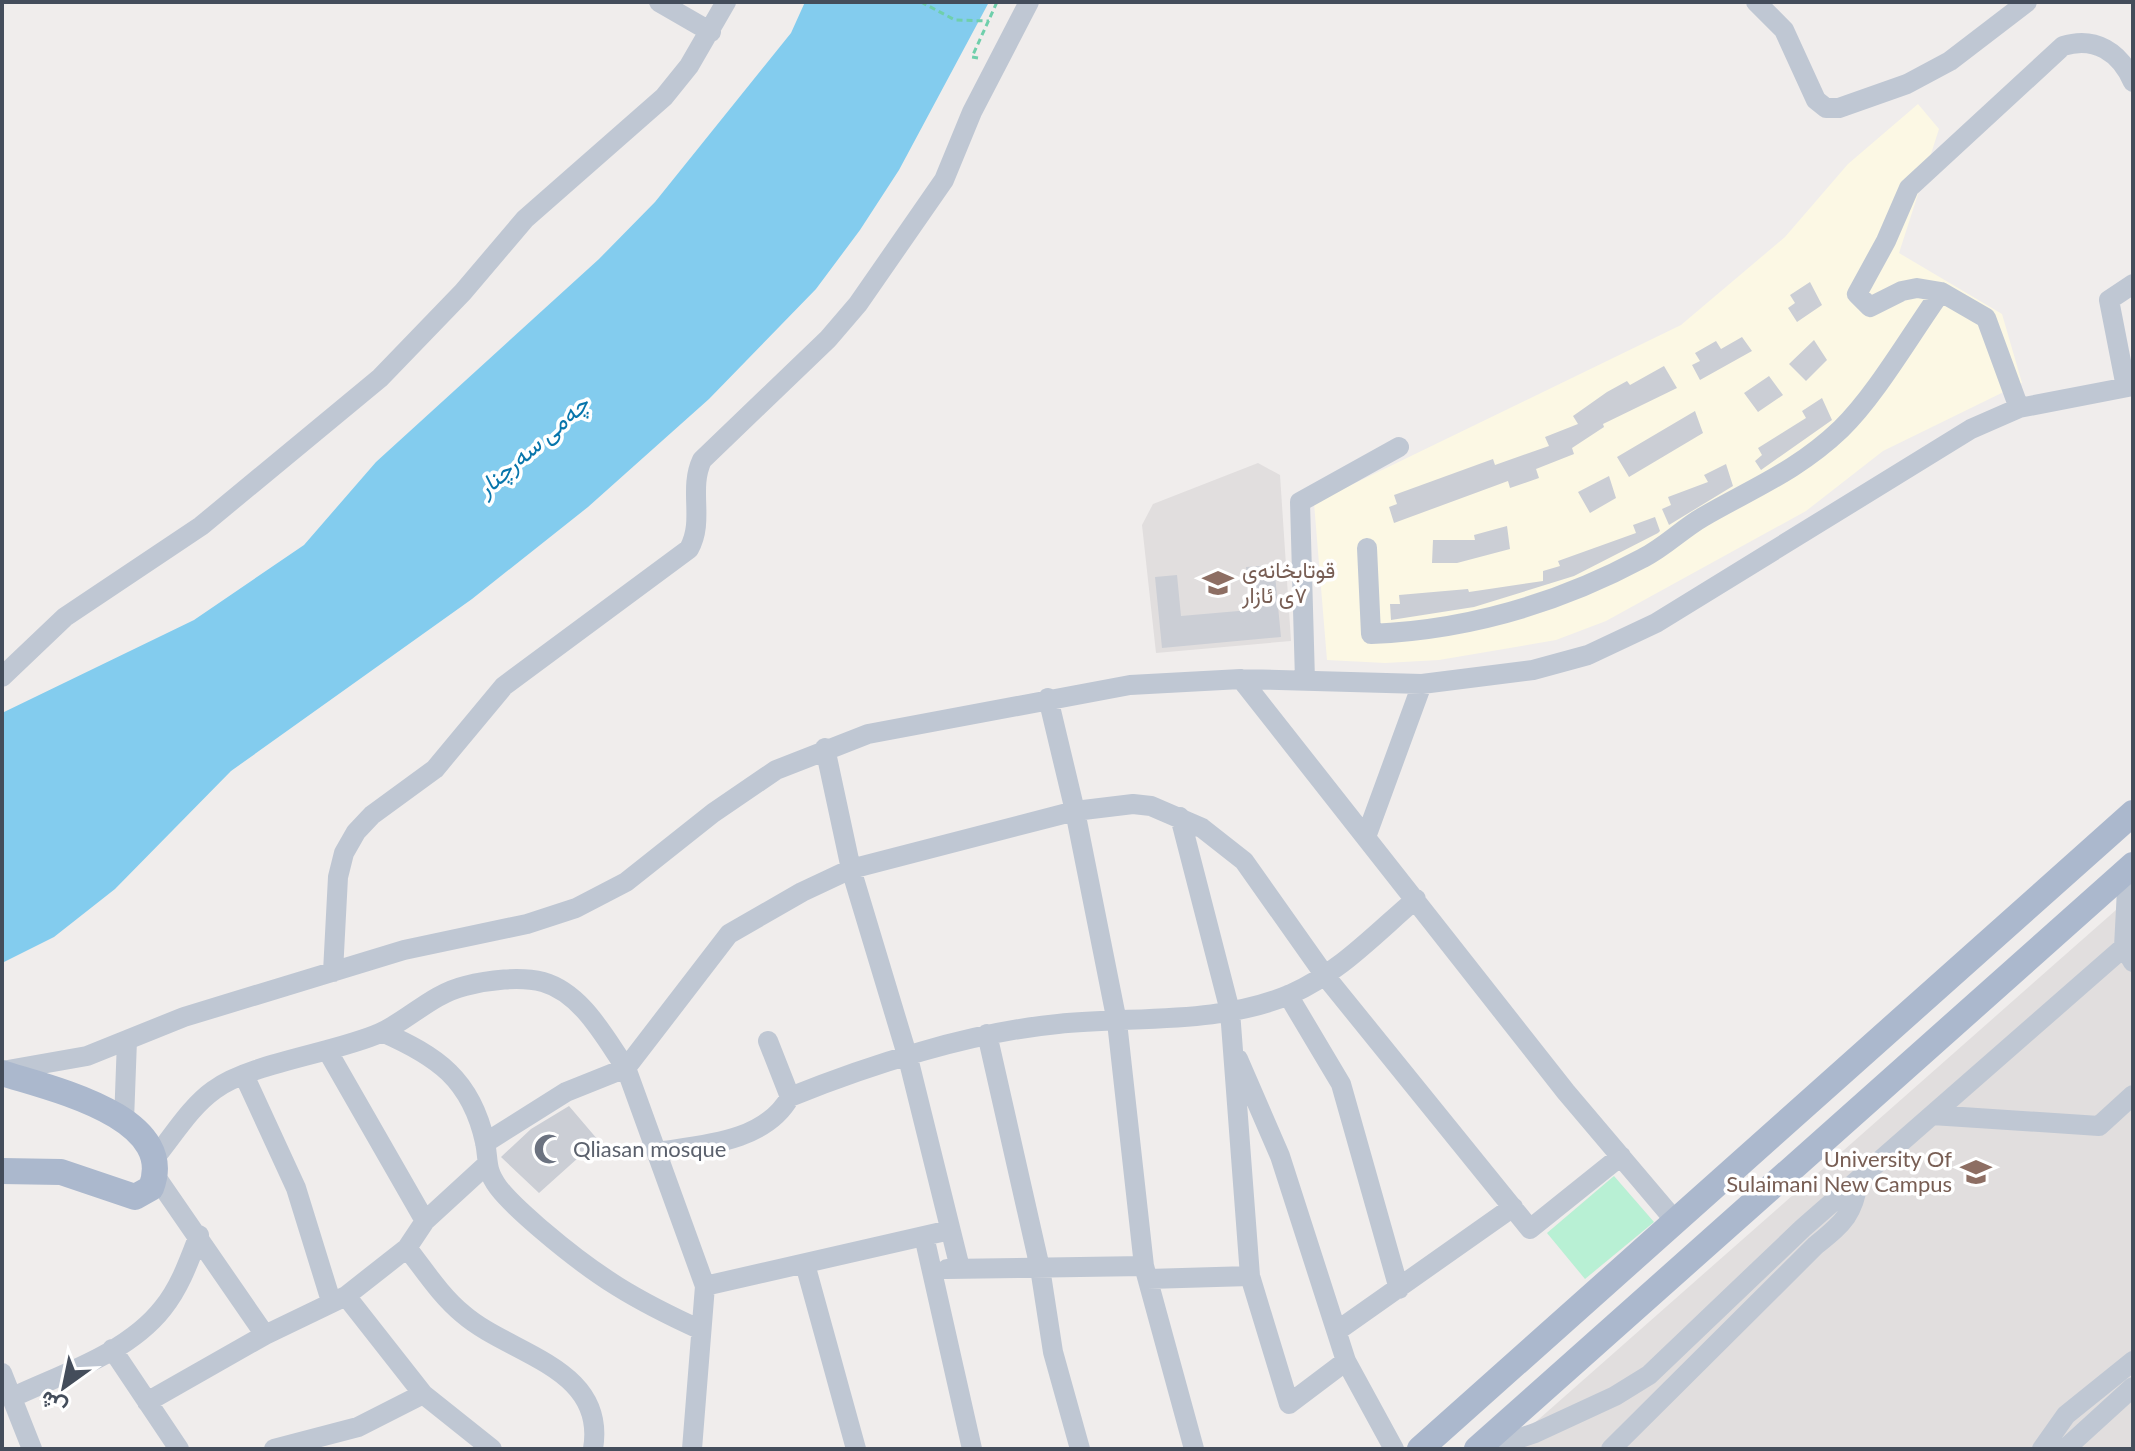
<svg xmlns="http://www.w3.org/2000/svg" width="2135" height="1451" font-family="Lato,Vazirmatn,sans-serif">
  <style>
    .commercial { fill: #fcf8e4 }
    .education { fill: #e1dede }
    .green { fill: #b8f0d4 }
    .water { fill: #83ccee }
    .building { fill: #cbced5 }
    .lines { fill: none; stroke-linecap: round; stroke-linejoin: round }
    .path { stroke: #6fcfab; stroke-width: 3; stroke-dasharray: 6 4; stroke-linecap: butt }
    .minor { stroke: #bfc7d3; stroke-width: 20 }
    .major { stroke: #abb8cd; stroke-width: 26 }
    .labels { text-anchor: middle; stroke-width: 7; stroke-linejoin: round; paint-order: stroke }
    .education-label { font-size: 22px; fill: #785e54; stroke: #fff; text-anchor: start }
    .worship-label { font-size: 22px; fill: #5b616d; stroke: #fff; text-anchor: start }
    .water-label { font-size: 24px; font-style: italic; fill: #0775ab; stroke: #fff }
  </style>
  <rect width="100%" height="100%" fill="#f0edec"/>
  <path class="commercial" d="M1918,104l21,25 -40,124 103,61 20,69 -139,68 -77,60 -200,110 -50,19 -117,20 -54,3 -58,-3 -13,-157 367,-178 104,-88 63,-73z"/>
  <path class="education" d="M1258,463l22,12 11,166 -135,12 -14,-128 11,-21z
    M2133,895v554h-628z"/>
  <path class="green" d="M1614,1176l40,46 -69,57 -38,-46z"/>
  <path class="water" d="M805,2h184l-90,168 -39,60 -44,59 -107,110 -121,108 -116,92 -241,172 -116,118 -61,48 -52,26v-250l192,-93 110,-75 72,-83 223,-203 56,-57 136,-169z"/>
  <path class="building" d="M1810,282l12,23 -25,17 -9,-14 7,-5 -5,-8z
    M1742,337l10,14 -52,29 -8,-15 8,-4 -5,-8 21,-12 5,8z
    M1814,340l13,20 -21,21 -17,-17z
    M1664,366l13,22 -74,36 1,3 -32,21 2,6 -38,15 3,9 -29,10 -2,-7 -114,42 -5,-16 8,-3 -3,-9 99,-36 2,6 54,-19 -4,-9 33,-13 -5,-8 34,-24 20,-11 3,4z
    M1769,376l14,19 -25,17 -14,-19z
    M1822,398l10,22 -71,50 -6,-9 7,-6 -4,-7 48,-30 -4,-7z
    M1695,411l8,22 -74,44 -12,-20z
    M1726,464l7,22 -64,39 -7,-16 9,-4 -3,-8 40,-15 -4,-7z
    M1609,476l7,22 -26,15 -12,-21z
    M1655,517l5,14 -2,2 -84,43 -100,31 -83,13 -1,-16h10l-1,-9 69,-6 1,3 74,-11v-10l17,-5 -2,-5 78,-28 -3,-8z
    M1507,526l3,23 -53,14h-25l1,-23h42l-1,-5z
    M1274,565l7,72 -119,11 -7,-71 22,-2 4,41 69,-6 -4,-43z
    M569,1106l29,34 -59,53 -38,-36 30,-28z"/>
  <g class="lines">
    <path class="path" d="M921,2l34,18 34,1
      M978,58l-6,-1 25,-55"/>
    <path class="minor" d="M659,2l52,30
      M1756,2l28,28 32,70 10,8h13l68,-24 43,-23 77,-59
      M1941,292l-24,-4 -15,3 -32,16 -13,-13 29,-53 23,-53 154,-142c32,-10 57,6 70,36
      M2126,387l-17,-87 24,-16
      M1367,548l4,86c96,-4 188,-31 272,-76 22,-11 39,-29 60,-41 50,-29 94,-46 138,-88 35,-34 70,-95 100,-137l45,26 33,90
      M2,677l63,-60 136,-91 179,-148 83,-86 62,-73 139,-122 25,-31 37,-64
      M1241,679l325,413 111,131
      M1305,680l-5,-178 99,-55
      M1048,698l27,113 42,211 27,244 50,183
      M825,748l26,121 57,189 52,210
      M1180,817l50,194 20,265 39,128 57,-43
      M1366,837l56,-153
      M2128,870l-4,77 9,15
      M333,972l5,-95 6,-24 12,-21 16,-17 63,-46 69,-83 185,-137c16,-29 -1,-59 13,-89l126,-121 30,-35 86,-124 28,-68 57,-110
      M1288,995l53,89 58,205
      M382,1032c55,24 89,47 103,110 4,20 0,27 13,45 12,16 29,30 44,43 55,47 93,70 159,100
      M987,1034l53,234 13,84 27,97
      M768,1041l22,56
      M327,1050l98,171
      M1238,1059l42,97 66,205 48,88
      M2,1071l85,-15 97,-39 220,-67 123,-26 49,-16 50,-26 87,-69 63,-43 92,-36 262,-49 111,-6 181,5 111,-14 55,-15 68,-32 315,-194 48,-21 114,-22
      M244,1075l52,113 35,113
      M1932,1115l167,11 34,-31
      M124,1121l3,-81
      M485,1143l81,-51 60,-24 79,218 -13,163
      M657,1152c46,-7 108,-10 133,-55 79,-32 182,-65 268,-73 76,-8 161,1 233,-30 48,-21 85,-61 125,-95
      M154,1159c19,-23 36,-52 60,-69 36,-27 121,-37 166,-57 30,-14 52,-39 85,-47 23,-6 55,-10 78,-4 39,11 62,56 83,86l103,-134 73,-42 49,-23 224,-58 58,-7 18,2 51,22 42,33 82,116 204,252 91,-73
      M154,1174l111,161
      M924,1236l48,213
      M407,1248c18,23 34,48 56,66 47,41 144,53 130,135
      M805,1264l51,185
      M947,1269l197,-3
      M1148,1279l102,-3
      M705,1286l245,-56
      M346,1296l77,98 69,55
      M1337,1331l176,-124
      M112,1349l67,100
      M2,1373l30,76
      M13,1397c49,-23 115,-44 150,-89 17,-21 26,-47 36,-73
      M147,1402l118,-67 81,-39 61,-48 18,-27 60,-55
      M274,1449l84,-22 65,-33
      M1487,1449l48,-16 80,-37 34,-21 154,-147 321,-281
      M1611,1449l204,-203c28,-23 38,-30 44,-67
      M2042,1449l24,-34 67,-54
      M2065,1449l68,-62"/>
    <path class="major" d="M2,1073c46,15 177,43 149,115l-16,9 -74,-25 -59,-1
      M1420,1449l713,-636
      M1477,1449l656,-584"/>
  </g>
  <defs>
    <g id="school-bare" transform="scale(2.4)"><path d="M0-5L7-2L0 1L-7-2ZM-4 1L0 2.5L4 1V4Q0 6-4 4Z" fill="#8d6e63" stroke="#fff" stroke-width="2.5" paint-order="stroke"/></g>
    <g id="mosque-bare" transform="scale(2.4)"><path d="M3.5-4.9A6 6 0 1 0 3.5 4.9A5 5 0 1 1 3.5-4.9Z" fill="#6b7280" stroke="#fff" stroke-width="2.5" paint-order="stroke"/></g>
    <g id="university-bare" transform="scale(2.4)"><path d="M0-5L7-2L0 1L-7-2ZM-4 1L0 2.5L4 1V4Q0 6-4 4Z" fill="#8d6e63" stroke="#fff" stroke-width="2.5" paint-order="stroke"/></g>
  </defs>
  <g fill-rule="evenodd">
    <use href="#school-bare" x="1218" y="583"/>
    <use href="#mosque-bare" x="549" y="1149"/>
    <use href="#university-bare" x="1976" y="1172"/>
  </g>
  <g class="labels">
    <g class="education-label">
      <text x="1242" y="578">قوتابخانەی<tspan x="1242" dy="25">٧ی ئازار</tspan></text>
      <text x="1952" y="1167" text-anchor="end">University Of<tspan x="1952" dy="25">Sulaimani New Campus</tspan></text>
    </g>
    <g class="worship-label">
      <text x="573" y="1157">Qliasan mosque</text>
    </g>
    <g class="water-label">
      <text transform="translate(533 446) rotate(-41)" y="8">چەمی سەرچنار</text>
    </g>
  </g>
  <rect width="2135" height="1451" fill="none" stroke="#444d5b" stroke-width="8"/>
  <g transform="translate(64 1387) rotate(213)" stroke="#ffffff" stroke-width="6" paint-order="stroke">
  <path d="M0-6L14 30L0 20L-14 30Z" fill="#444d5b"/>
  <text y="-12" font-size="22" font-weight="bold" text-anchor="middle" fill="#444d5b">ش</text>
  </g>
</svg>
